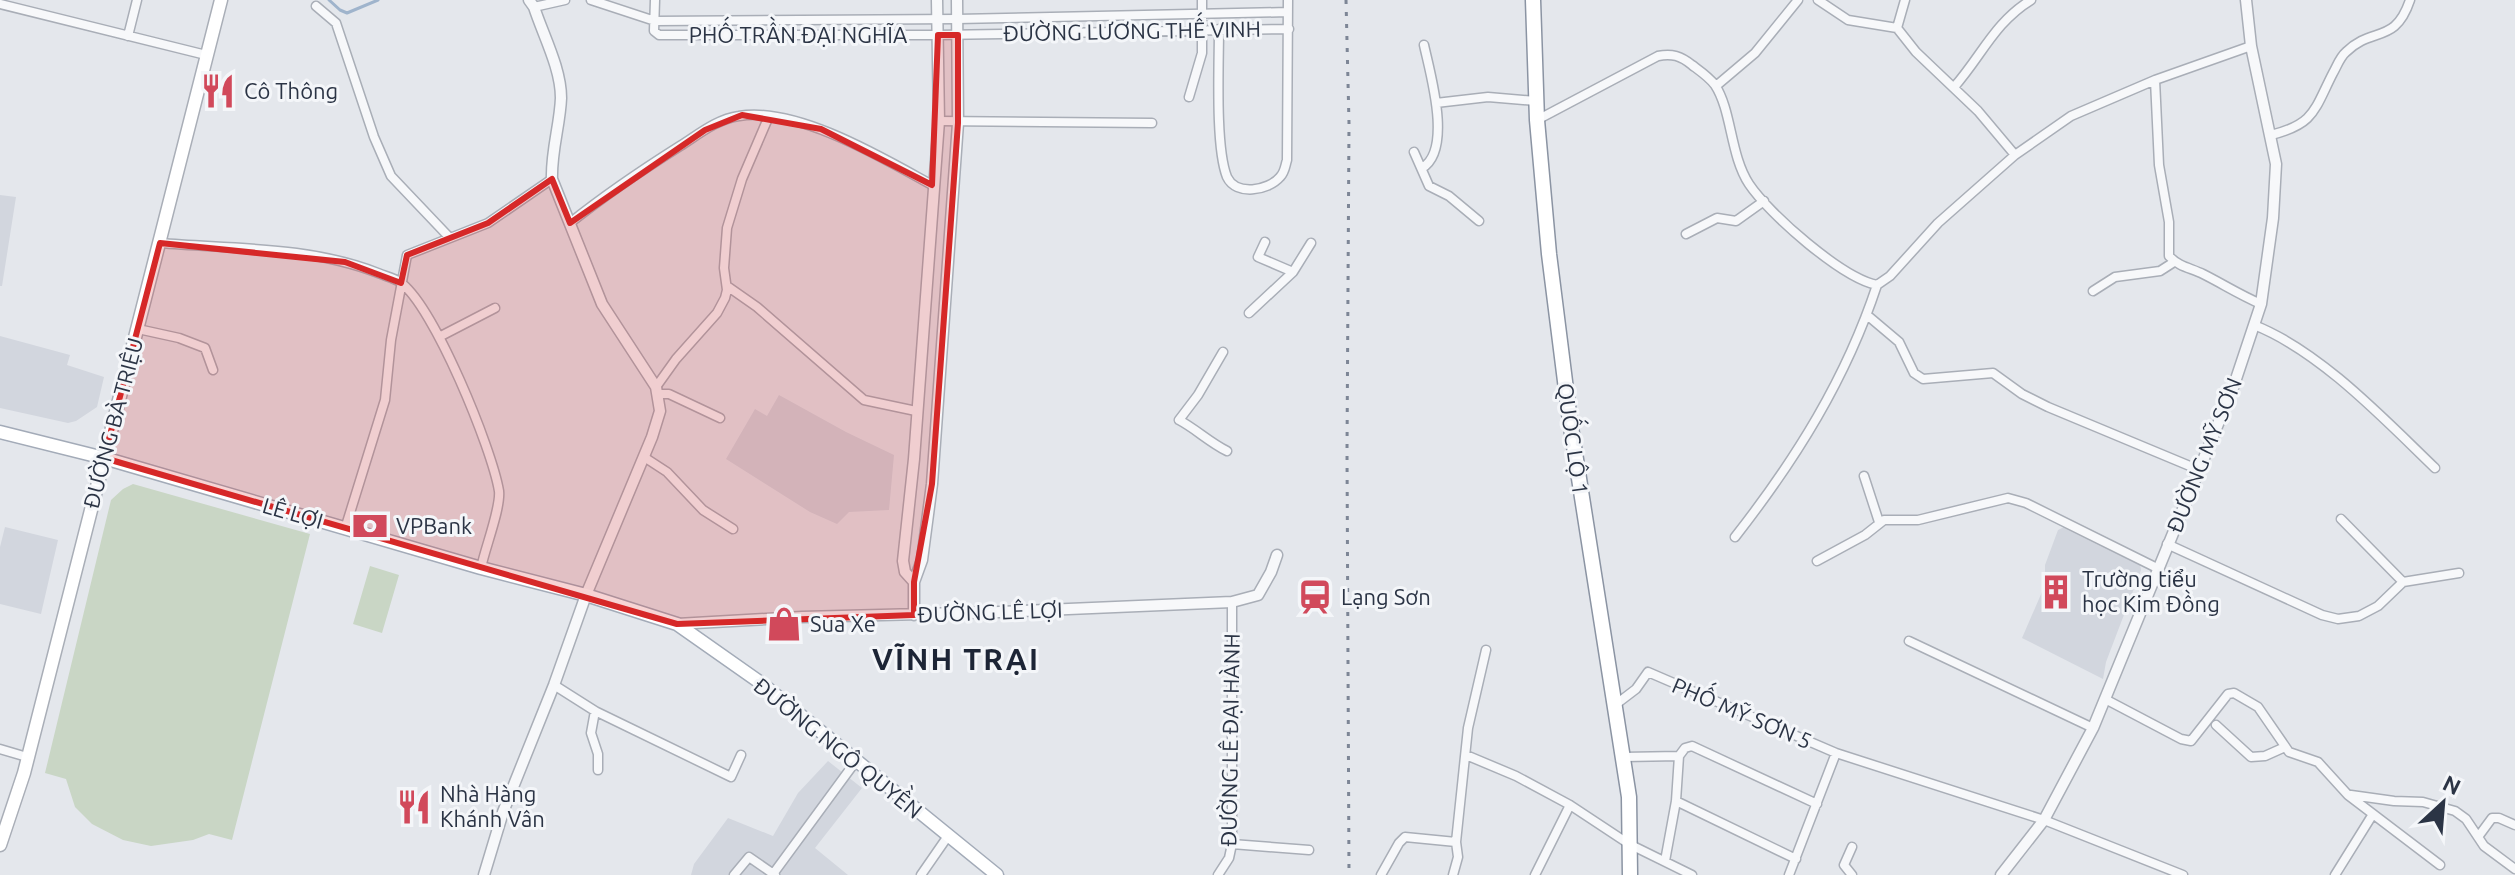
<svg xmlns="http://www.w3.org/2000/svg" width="2515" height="875" font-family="Ubuntu,sans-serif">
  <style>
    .built { fill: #d2d6de }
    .green { fill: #c9d6c5 }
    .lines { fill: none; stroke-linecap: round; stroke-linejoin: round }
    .stream { stroke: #9fb4cc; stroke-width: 3 }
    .minor-casing { stroke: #a9aeb7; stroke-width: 11 }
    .tertiary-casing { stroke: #a9aeb7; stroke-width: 13 }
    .secondary-casing { stroke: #a9aeb7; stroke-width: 15 }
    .primary-casing { stroke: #a3abb8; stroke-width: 15 }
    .trunk-casing { stroke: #8b94a3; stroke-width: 17 }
    .minor { stroke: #f7f8fa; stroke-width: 8 }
    .tertiary { stroke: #f7f8fa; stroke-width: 10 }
    .secondary { stroke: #fff; stroke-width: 12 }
    .primary { stroke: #fff; stroke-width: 12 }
    .trunk { stroke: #fff; stroke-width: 14 }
    .rail { stroke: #7d8696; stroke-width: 3; stroke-dasharray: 4 8; stroke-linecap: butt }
    .marked { fill: #d62828; fill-opacity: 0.2; stroke: #d62828; stroke-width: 6; stroke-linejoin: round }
    .labels { text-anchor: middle; stroke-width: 6; stroke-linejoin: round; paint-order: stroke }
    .street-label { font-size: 22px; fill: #2b3445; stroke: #f4f6f9 }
    .poi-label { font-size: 22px; fill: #2b3445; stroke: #f4f6f9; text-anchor: start }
    .district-label { font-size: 30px; font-weight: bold; letter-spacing: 2px; fill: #1d2536; stroke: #f4f6f9 }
  </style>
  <rect width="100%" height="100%" fill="#e4e7ec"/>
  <path class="built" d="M0,195l16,2 -14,89h-2z
    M0,336l70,19 -3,10 37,12 -7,30 -21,14 -8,2 -68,-15z
    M779,395l67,37 48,23 -5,55 -40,2 -12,12 -27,-12 -84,-53 29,-50 12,7z
    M5,527l53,13 -17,74 -41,-10v-57z
    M2064,527l76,36 1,7 -35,92 -3,17 -81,-41 23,-53v-20l13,-35z
    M828,761l34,27 -47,60 33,27h-157l3,-11 34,-46 45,18 25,-43z"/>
  <path class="green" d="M133,484l177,50 -78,306 -23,-6 -16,6 -42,6 -28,-6 -31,-16 -17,-17 -9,-28 -21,-6 66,-273 12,-11z
    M370,566l29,9 -17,58 -29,-9z"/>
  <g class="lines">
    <path class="stream" d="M329,0l11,10 7,3 31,-13"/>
    <g class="minor-casing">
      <path id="minor" d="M591,0l64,21 302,-2 331,-7
        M655,0l-1,31 5,4h279l351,-6
        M1818,0l30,20 49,8 19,24 62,59 37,44
        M0,4l206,51
        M316,6l20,17 38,114 17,39 58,61
        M534,7l31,-7
        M1897,28l8,-28
        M1219,29c0,35 -4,118 8,148 9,19 41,14 53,0 5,-5 5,-11 7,-17l1,-160
        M128,36l9,-36
        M2155,80l4,85 10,57v34c10,11 22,12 34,18 20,10 37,21 58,30
        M1716,86l39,-33 43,-53
        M1955,86c27,-31 40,-64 76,-86
        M1189,97l13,-44v-53
        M1436,103l52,-6 48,4
        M1537,120l121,-64c14,-3 23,0 34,9 8,6 17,12 23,20 17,26 15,70 34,99 20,30 93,94 128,101
        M939,121l213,2
        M2271,135c44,-11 43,-25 62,-62 4,-7 7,-16 13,-21 26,-26 49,-7 64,-52
        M1414,152l15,34 20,10 30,25
        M1422,168c31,-18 8,-95 2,-123
        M570,223c35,-28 72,-53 110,-77 19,-12 37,-27 59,-30 57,-10 144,42 193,69
        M1686,234l31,-16 19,3 28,-20
        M1265,242l-7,15 35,15
        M160,243c72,6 150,3 218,30 7,3 16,5 22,9 34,24 92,167 99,209 2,17 -14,57 -18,77
        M1877,285l13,-9 48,-53 77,-68 56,-39 84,-36 96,-34
        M727,286l30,21 107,93 52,11
        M2093,291l22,-14 45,-6 14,-9
        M1249,313l44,-41 18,-29
        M1867,315l32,27 15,31 9,6 70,-6 29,21 26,13 149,62
        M2254,325c66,26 130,94 181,143
        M138,329l41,9 26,10 8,22
        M439,337l56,-29
        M1223,352l-25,43 -19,25c17,9 30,22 48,31
        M656,387l20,-28 41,-46 8,-15 2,-8 -3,-22 3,-40 15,-49 27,-63
        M658,394h11l51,24
        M644,457l23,15 36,38 30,19
        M1864,476l15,46
        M2341,519l62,63
        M345,529l40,-129 6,-60 16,-85 81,-32 64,-44
        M1735,537c61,-78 111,-158 142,-252
        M2167,544l155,71 16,4 21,-3 19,-10 25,-24 56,-9
        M1817,561l48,-26 19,-15h34l90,-22 18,5 131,65
        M1909,641l184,87
        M554,685l41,26 136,66 10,-22
        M2105,699l76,40 10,2 37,-47 6,-1 24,14 31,45 29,10 30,33 92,70
        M1615,705l21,-16 12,-17 188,81 208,67 139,55
        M595,711l-4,22 7,21v16
        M2216,725l35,32 14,-1 20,-9
        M0,749l27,8
        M1466,755l50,21 54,29 59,39 63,31
        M1679,756l6,-8 7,-2 125,58
        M1624,757l55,-1
        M2351,795l43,6 29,1 32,9 11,8 18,27 31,23
        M1676,801l120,58
        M2478,837l14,-19h7l16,7
        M1232,844l77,6
        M1852,847l-8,18 8,10
        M1665,861l11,-60 3,-45
        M773,874l83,-113
        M734,875l15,-18 26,18
        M921,875l27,-39
        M1218,875l11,-17 3,-14v-242
        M1381,875l18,-32 6,-6 51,5
        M1453,875l5,-18 -2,-15 12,-114 18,-78
        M1535,875l35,-70
        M1789,875l47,-122
        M2335,875l38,-61"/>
    </g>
    <g class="tertiary-casing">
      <path id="tertiary" d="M914,582l-9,-10 -2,-11 11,-102 25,-338 -2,-121
        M914,615v-33l8,-22 10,-76 26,-361 -1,-123
        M677,624l125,-7 198,-5 232,-10 26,-7 13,-23 6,-17
        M484,875l19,-63 51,-127 32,-90 66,-158 8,-26 -4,-24 -54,-83 -50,-125c-1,-28 8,-54 9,-81 0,-30 -18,-63 -27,-91l-5,-7
        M2001,875l43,-55 49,-92 141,-343 27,-81 12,-86 3,-54 -25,-118 -5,-46"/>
    </g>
    <g class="secondary-casing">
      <path id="secondary" d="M0,845l24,-72 197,-773"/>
    </g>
    <g class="primary-casing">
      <path id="primary" d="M0,432l104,26 377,110 105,27 91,29 84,59 236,192"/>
    </g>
    <g class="trunk-casing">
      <path id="trunk" d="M1533,0l4,120 12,134 21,167 59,376 1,78"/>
    </g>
    <use href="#minor" class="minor"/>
    <use href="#tertiary" class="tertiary"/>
    <use href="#secondary" class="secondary"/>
    <use href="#primary" class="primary"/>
    <use href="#trunk" class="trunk"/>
    <path class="rail" d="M1346,0l3,123 -2,328 2,424"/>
  </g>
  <path class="marked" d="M938,35h20v88l-26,361 -18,98v33l-237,9 -573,-166 56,-215 185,19 56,21 6,-28 81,-32 64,-44 18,44 135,-93 37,-15 79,14 111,56z"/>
  <defs>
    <g id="restaurant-bare" transform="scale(2.76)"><path d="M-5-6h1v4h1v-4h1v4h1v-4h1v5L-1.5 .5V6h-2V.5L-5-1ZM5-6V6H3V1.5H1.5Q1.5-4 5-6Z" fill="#d1495b" stroke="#f4f6f9" stroke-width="2.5" paint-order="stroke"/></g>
    <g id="bank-bare" transform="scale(2.76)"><path d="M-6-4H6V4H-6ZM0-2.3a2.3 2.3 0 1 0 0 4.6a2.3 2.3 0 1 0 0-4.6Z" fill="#d1495b" stroke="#f4f6f9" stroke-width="2.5" paint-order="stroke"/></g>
    <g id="building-bare" transform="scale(2.76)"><path d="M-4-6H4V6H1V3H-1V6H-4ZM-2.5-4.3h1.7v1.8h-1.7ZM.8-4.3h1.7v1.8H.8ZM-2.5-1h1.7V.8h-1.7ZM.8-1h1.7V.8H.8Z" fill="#d1495b" stroke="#f4f6f9" stroke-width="2.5" paint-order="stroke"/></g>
    <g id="station-bare" transform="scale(2.76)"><path d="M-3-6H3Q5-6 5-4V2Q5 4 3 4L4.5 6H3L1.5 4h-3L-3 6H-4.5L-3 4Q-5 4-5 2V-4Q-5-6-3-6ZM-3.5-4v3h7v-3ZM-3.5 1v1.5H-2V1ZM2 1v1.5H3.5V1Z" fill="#d1495b" stroke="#f4f6f9" stroke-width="2.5" paint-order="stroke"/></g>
    <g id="shop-bare" transform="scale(2.76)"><path d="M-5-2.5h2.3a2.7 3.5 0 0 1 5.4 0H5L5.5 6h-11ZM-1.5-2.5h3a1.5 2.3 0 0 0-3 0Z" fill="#d1495b" stroke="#f4f6f9" stroke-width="2.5" paint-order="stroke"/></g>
  </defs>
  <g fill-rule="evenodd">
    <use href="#restaurant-bare" x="218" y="91"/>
    <use href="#bank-bare" x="370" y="526"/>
    <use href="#building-bare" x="2056" y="592"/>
    <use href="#station-bare" x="1315" y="597"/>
    <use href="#shop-bare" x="784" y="624"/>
    <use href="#restaurant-bare" x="414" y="807"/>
  </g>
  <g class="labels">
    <g class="street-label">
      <text transform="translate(1132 31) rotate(-1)" y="8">ĐƯỜNG LƯƠNG THẾ VINH</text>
      <text x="798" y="43">PHỐ TRẦN ĐẠI NGHĨA</text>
      <text transform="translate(113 423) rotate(-75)" y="8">ĐƯỜNG BÀ TRIỆU</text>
      <text transform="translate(1573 439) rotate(82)" y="8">QUỐC LỘ 1</text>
      <text transform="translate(2204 455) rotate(-68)" y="8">ĐƯỜNG MỸ SƠN</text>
      <text transform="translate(293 513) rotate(16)" y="8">LÊ LỢI</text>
      <text transform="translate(990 612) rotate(-2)" y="8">ĐƯỜNG LÊ LỢI</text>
      <text transform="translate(1742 713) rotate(23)" y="8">PHỐ MỸ SƠN 5</text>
      <text transform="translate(1230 740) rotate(-89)" y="8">ĐƯỜNG LÊ ĐẠI HÀNH</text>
      <text transform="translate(838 748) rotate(39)" y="8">ĐƯỜNG NGÔ QUYỀN</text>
    </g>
    <g class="poi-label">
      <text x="244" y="99">Cô Thông</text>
      <text x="396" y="534">VPBank</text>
      <text x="2082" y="587">Trường tiểu<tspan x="2082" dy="25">học Kim Đồng</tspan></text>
      <text x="1341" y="605">Lạng Sơn</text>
      <text x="810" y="632">Sua Xe</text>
      <text x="440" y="802">Nhà Hàng<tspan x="440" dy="25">Khánh Vân</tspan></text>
    </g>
    <g class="district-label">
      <text x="956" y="670">VĨNH TRẠI</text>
    </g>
  </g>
  <g transform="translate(2443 803) rotate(26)" stroke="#f4f6f9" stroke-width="6" paint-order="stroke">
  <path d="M0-6L14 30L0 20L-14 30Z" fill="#2b3445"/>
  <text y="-12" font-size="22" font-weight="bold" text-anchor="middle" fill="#2b3445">N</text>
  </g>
</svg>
